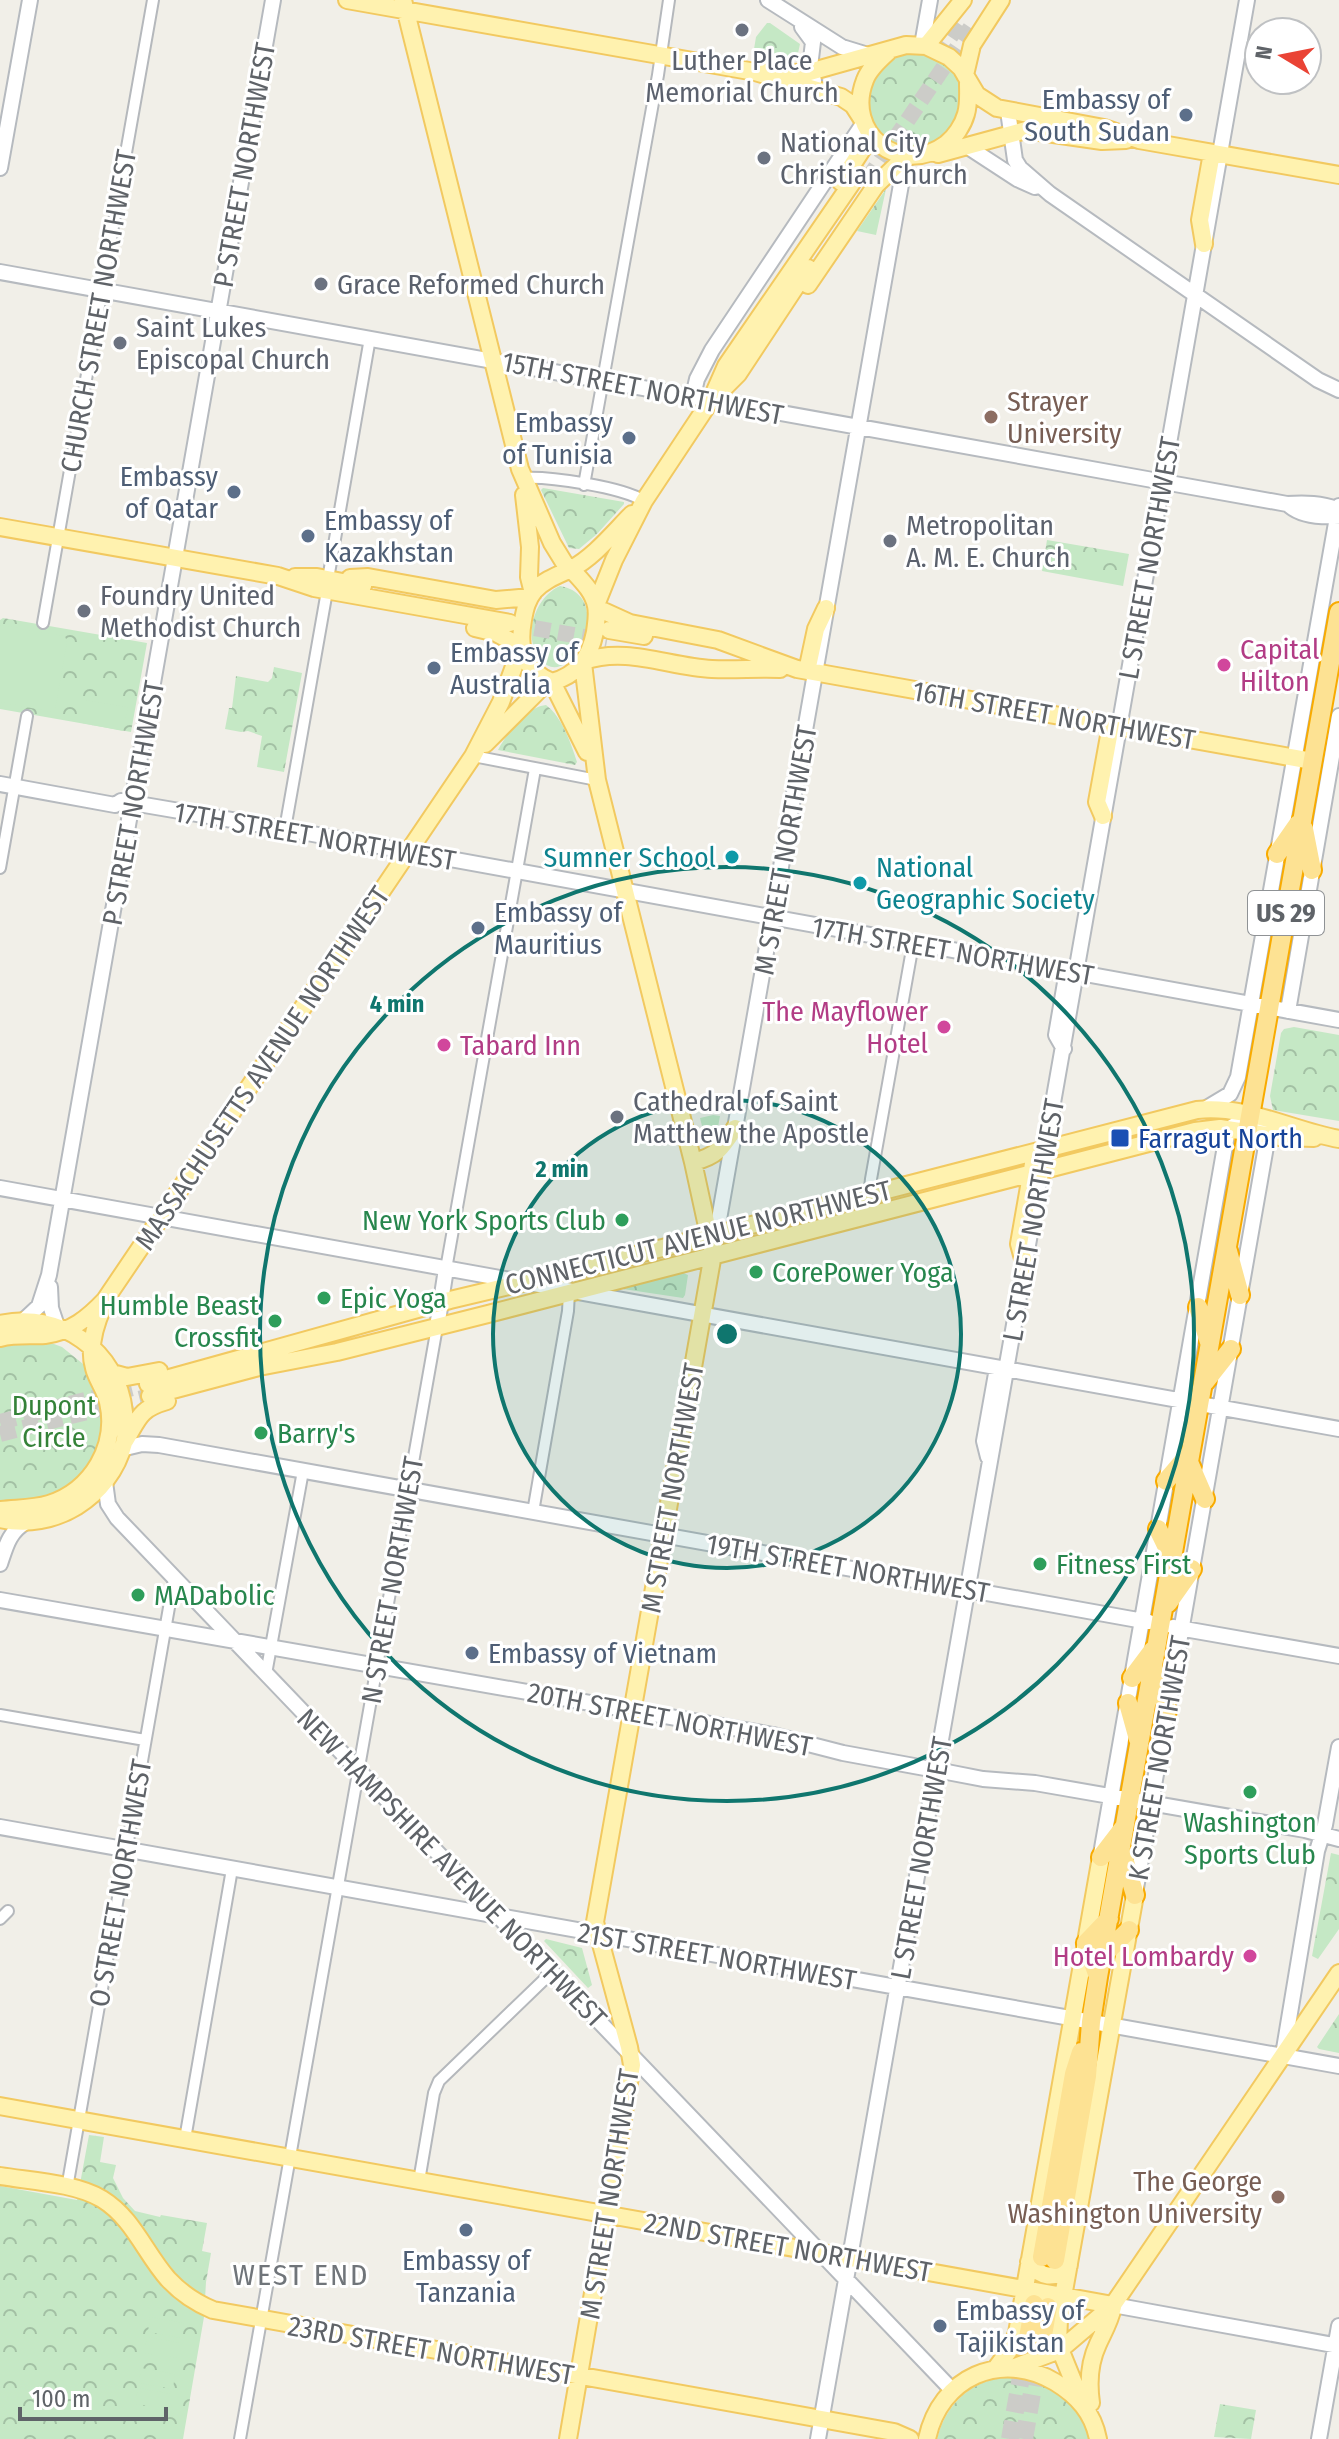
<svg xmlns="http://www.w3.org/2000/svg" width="1339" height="2439" font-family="'Fira Sans Condensed',sans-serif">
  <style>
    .park { fill: url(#park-crowns) }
    .garden { fill: #c5e8c5 }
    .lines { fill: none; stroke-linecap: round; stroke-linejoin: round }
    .primary-tunnel { stroke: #ccccc8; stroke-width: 16; stroke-dasharray: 16 8; stroke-linecap: butt }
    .highway-tunnel { stroke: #ccccc8; stroke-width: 18; stroke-dasharray: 18 9; stroke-linecap: butt }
    .street-casing { stroke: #b5b8bc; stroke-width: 14 }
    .secondary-casing { stroke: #b6babf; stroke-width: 18 }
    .primary-casing { stroke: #f2c960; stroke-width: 20 }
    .highway-casing { stroke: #f9ab00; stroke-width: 22 }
    .street { stroke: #fff; stroke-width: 10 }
    .secondary { stroke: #fff; stroke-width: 14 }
    .primary { stroke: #fff2af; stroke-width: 16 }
    .highway { stroke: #fde293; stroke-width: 18 }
    .ring { fill: none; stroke: #0f766e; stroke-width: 4 }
    .worship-dot { fill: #6b7280; stroke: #fff; stroke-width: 3 }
    .service-dot { fill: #5c6f8a; stroke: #fff; stroke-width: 3 }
    .education-dot { fill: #8d6e63; stroke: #fff; stroke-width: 3 }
    .hotel-dot { fill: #d1479c; stroke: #fff; stroke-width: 3 }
    .culture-dot { fill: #0f9aa8; stroke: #fff; stroke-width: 3 }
    .transit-dot { fill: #1a4fb4; stroke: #fff; stroke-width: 3 }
    .leisure-dot { fill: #2e9e5b; stroke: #fff; stroke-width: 3 }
    .labels { text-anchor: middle; stroke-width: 6; stroke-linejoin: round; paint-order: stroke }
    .shield { fill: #fff; stroke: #8f9295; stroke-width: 2 }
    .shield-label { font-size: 26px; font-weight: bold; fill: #5f6368 }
    .worship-label { font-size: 28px; fill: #5b616d; stroke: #fff; text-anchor: start }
    .service-label { font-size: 28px; fill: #4e5e75; stroke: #fff; text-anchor: start }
    .street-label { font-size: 28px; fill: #5f6368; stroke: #fff }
    .education-label { font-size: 28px; fill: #785e54; stroke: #fff; text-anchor: start }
    .hotel-label { font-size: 28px; fill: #b23c85; stroke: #fff; text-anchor: start }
    .culture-label { font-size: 28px; fill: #0d838f; stroke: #fff; text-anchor: end }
    .transit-label { font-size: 28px; fill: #164399; stroke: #fff; text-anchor: start }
    .leisure-label { font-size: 28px; fill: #27864d; stroke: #fff; text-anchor: start }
    .park-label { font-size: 28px; fill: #348238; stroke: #fff }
    .neighbourhood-label { font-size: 30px; letter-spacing: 2px; fill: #70757a; stroke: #fff }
    .centre { fill: #0f766e; stroke: #fff; stroke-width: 4 }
    .ring-label { font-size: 24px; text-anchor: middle; font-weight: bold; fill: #0f766e; stroke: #fff; stroke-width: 6; stroke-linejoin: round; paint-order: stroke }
  </style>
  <defs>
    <pattern id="park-crowns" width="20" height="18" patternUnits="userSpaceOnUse" patternTransform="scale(2)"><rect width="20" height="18" fill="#c5e8c5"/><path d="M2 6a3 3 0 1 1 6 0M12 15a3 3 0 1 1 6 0" fill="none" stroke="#a3c0a4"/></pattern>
  </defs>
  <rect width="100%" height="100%" fill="#f1efe8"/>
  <path class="park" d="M767,23h3l30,21 -3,14 -42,-7 -1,-2 2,-12z
    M868 100a47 47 0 1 1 94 0a47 47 0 1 1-94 0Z
    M886,189l-10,46 -19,-4z
    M543,488l81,14v2l-27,30 -18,15 -10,-1 -28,-58z
    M1047,540l82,14 -6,32 -81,-15z
    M560,586c59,10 9,110 -20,73 -18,-23 -5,-62 20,-73z
    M3,618l144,25 -16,89 -131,-23v-89z
    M274,667l28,6 -18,99 -27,-5 5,-31 -14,-5 -7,1 -16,-3 4,-21h3l4,-32 32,6 4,-4z
    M546,705c16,12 25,38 31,57l-2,3 -77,-15c9,-17 28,-43 48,-45z
    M1294,1027l45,8v86l-66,-11 -3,-14 11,-63 3,-4z
    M713,1115l7,1 -5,28 -6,3 -2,-1 -7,-28z
    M681,1272l7,3 -3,20 -2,3 -60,-9 1,-3z
    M46,1341l16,6 26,21 19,46 -11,49 -33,31 -48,9 -15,-3v-158z
    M1331,1853l8,2v74l-21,30 -6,-3z
    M546,1939l36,9 10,37 -4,3 -44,-47z
    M1339,2014v39l-20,-4 -2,-2z
    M89,2135l15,2 -4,25 16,3 -3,13 10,20 12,13 25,6 1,-2 46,8 -5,28 9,2 -5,29 -2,35 -21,122h-183v-253l77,14z
    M1010,2375l27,3 39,28 10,19 4,14h-153c10,-38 35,-58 73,-64z
    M1220,2404l36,6 -5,29 -37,-2z"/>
  <path class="garden" d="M0,625l65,11 2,6 -12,68 -3,2 -52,-10z
    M86,700l42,7 -5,24 -41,-8z
    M150,2317l34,6 -2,15 -34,-6z
    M147,2337l34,6 -3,15 -34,-5z
    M141,2368l34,6 -2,15 -34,-6z
    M138,2388l34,6 -3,15 -34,-5z"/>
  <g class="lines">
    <path class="primary-tunnel" d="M937,57l24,-36
      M867,180l104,-153
      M511,624l96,17
      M0,1422l148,-38
      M0,1434l150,-38"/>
    <path class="highway-tunnel" d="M1010,2439l18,-101
      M1024,2439l14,-80"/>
    <g class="street-casing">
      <path id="street" d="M522,478c27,-2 100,9 122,23
        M584,485l74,-410 11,-75
        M328,579l42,-241
        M43,623l110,-623
        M473,756l124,24
        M285,829l42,-238
        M0,868l27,-152
        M867,1215l4,-36 42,-235
        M446,1269l89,-500
        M533,1512l35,-201 1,-19
        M266,1674l37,-203
        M0,1715l145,25
        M0,1919l8,-8
        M185,2139l47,-270
        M419,2181l15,-88 5,-12 112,-108
        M67,2188l107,-609
        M240,2439l197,-1112"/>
    </g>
    <g class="secondary-casing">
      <path id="secondary" d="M768,0l74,47 26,8
        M802,27l11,15 -3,25 4,14
        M922,45l8,-45
        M1008,111l7,49 5,8 30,26 268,186 21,10
        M968,147l49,32 18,8
        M0,168l30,-168
        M0,272l1147,207 140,25c18,-1 35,-1 52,6
        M693,396l4,-17 15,-29 151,-226
        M1290,506c12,10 34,11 49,10
        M0,784l115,21 6,-4 164,28 1054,191
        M1288,1011l51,-295
        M1064,1049l-8,-14 11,-64
        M1205,1109l25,-15 8,-17 101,-571
        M0,1188l1339,241
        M715,1242l191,-1086
        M50,1287l1,21 6,18
        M23,1321l16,-15 10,-31 224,-1275
        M437,1327l9,-58
        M121,1449l21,-5 17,1 990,177
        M988,1457l-4,-16 13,-73
        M105,1482l3,22 9,14 836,873
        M0,1564c6,-18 9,-32 26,-42
        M0,1600l773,135 70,18 104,19 36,7 52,4 270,47 34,9
        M1173,1627l166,29
        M0,1827l1339,239
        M1101,1854l127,-725 22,-13 18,19 -133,759
        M1283,2055l34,-204 8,-26 14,-78
        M1113,2305l226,41
        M818,2439l429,-2439
        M1319,2439l20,-113"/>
    </g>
    <g class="primary-casing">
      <path id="primary" d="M347,0l408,72 86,25 12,8 9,14
        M403,0l117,469 32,74 16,26
        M926,46l37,-46
        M888,52c-9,8 -19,17 -23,28 -21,53 35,98 81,64 9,-7 17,-19 20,-30 3,-10 2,-21 2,-31
        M755,72l51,1 100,-28 20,1 23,11 12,11 16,27 20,13 107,20 35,12 200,35
        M965,75l7,-30 29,-45
        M938,154l88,-24 76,11 24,-1
        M841,182l30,-46
        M1204,244l-4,-24 12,-67
        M808,285l68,-100 30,-29
        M717,395l21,-21 70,-106
        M524,495l6,52 -1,30 4,16
        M0,527l278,49 36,12 196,35
        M571,569c10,11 22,22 25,37 2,9 0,17 -1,26 -5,25 -17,43 -43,50 -29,-12 -34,-34 -29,-62 2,-11 4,-20 11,-29 10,-11 24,-16 37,-22 23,-12 43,-37 61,-55
        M295,577h22l46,9
        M350,578l18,-1 128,23 34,-3
        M596,605l18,-45 30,-59 67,-101 15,-34 132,-192
        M597,608l33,15 88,17 79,29 515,92
        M475,628l21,5 24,13
        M609,630l35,6
        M584,661c43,-15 85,6 128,8 23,1 46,-1 68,0
        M807,671l9,-42 10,-21
        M552,682l35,70
        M485,744l63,-63
        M1103,816l-6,-14 14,-77
        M693,1162c24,-6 29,-14 42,-34
        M1025,1266l-6,-22 14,-80
        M0,1324c60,-14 118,27 124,88 1,10 3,22 0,31 -14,54 -70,89 -124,76
        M0,1338c15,-4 30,-2 45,-3 26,-3 43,-17 60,-35l368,-544 28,-54 19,-52
        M112,1373l15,4 32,-6
        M148,1384l302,-84 127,-30 620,-160c47,-6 97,21 142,29
        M150,1396l109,-29 78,-15 151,-38 707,-183 25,-3 60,9 34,1
        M125,1441c14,-23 14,-32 42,-40
        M0,1510c16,-2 33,-1 49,-6 43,-14 69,-58 59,-102 -3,-13 -11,-22 -14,-34 -6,-20 1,-43 9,-61
        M0,2106l1113,199
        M0,2176c30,5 76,7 102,23 31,19 43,54 66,80 13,14 28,24 45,31l681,122 16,7
        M1029,2262c12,16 25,19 40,3
        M1015,2367l45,-17 53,-45 226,-332
        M996,2368l15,-20 6,-15 84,-476
        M1082,2403l-24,-59 1,-25 76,-424
        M1091,2403c-3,-21 -2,-40 7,-59 6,-13 12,-23 15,-37
        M568,2439l64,-374 -3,-18 -34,-125 118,-668 -20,-92 -96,-382 -14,-117
        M927,2439c13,-62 74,-89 128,-57 23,14 38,31 43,57"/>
    </g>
    <g class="highway-casing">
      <path id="highway" d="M1304,829l8,41
        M1277,854l21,-30
        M1228,1251l12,44
        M1198,1307l11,35
        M1205,1382l26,-33
        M1189,1462l16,37
        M1166,1481l23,-27
        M1158,1529l15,31
        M1168,1603l24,-34
        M1155,1672l12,39
        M1132,1678l21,-28
        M1128,1703l10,36
        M1123,1855l12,40
        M1101,1857l23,-30
        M1102,1956l27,-26
        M1097,1974l-11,-31 23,-24
        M1042,2257l32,-183 7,-22
        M1055,2260l32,-184 4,-54 7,-45 241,-1365
        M1028,2338l6,-34
        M1042,2341l6,-34"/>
    </g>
    <use href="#street" class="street"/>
    <use href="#secondary" class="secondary"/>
    <use href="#primary" class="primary"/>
    <use href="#highway" class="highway"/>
  </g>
  <circle cx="727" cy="1334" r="234" fill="#0f766e" fill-opacity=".12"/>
  <g class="ring">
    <circle cx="727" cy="1334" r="234"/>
    <circle cx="727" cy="1334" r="467"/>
  </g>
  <g class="worship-dot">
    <circle cx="742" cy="30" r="8"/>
    <circle cx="764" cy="158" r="8"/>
    <circle cx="321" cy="284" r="8"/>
    <circle cx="120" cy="343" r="8"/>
    <circle cx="890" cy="541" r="8"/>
    <circle cx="84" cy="611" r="8"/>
    <circle cx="617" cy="1117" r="8"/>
  </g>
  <g class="service-dot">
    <circle cx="1186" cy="115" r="8"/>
    <circle cx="629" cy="438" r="8"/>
    <circle cx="234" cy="492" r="8"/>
    <circle cx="308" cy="536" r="8"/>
    <circle cx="434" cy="668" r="8"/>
    <circle cx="478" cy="928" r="8"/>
    <circle cx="472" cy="1653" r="8"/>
    <circle cx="466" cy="2230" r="8"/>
    <circle cx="940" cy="2326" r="8"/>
  </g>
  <g class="education-dot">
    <circle cx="991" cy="417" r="8"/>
    <circle cx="1278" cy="2197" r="8"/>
  </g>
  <g class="hotel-dot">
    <circle cx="1224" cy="665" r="8"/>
    <circle cx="944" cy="1027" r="8"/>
    <circle cx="444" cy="1045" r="8"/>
    <circle cx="1250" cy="1956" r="8"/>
  </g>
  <g class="culture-dot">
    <circle cx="732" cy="857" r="8"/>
    <circle cx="860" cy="883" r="8"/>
  </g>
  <rect class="transit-dot" x="1110" y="1128" width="20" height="20" rx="4"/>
  <g class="leisure-dot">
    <circle cx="622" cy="1220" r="8"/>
    <circle cx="756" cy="1272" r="8"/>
    <circle cx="324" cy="1298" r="8"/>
    <circle cx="275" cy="1321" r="8"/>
    <circle cx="261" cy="1433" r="8"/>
    <circle cx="1040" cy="1564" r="8"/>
    <circle cx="138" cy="1595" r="8"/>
    <circle cx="1250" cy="1792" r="8"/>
  </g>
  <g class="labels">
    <rect class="shield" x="1248" y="891" width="76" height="44" rx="6"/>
    <g class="shield-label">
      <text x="1286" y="922">US 29</text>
    </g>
    <g class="worship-label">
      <text x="742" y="70" text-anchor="middle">Luther Place<tspan x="742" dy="32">Memorial Church</tspan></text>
      <text x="780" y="152">National City<tspan x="780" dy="32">Christian Church</tspan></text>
      <text x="337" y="294">Grace Reformed Church</text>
      <text x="136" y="337">Saint Lukes<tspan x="136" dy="32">Episcopal Church</tspan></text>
      <text x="906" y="535">Metropolitan<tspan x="906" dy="32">A. M. E. Church</tspan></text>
      <text x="100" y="605">Foundry United<tspan x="100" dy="32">Methodist Church</tspan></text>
      <text x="633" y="1111">Cathedral of Saint<tspan x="633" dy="32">Matthew the Apostle</tspan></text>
    </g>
    <g class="service-label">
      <text x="1170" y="109" text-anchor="end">Embassy of<tspan x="1170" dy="32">South Sudan</tspan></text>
      <text x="613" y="432" text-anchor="end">Embassy<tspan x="613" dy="32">of Tunisia</tspan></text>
      <text x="218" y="486" text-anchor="end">Embassy<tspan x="218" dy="32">of Qatar</tspan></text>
      <text x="324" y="530">Embassy of<tspan x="324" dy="32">Kazakhstan</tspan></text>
      <text x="450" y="662">Embassy of<tspan x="450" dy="32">Australia</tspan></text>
      <text x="494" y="922">Embassy of<tspan x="494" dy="32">Mauritius</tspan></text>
      <text x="488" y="1663">Embassy of Vietnam</text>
      <text x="466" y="2270" text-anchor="middle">Embassy of<tspan x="466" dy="32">Tanzania</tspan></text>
      <text x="956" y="2320">Embassy of<tspan x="956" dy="32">Tajikistan</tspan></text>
    </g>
    <g class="street-label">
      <text transform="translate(244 165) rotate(-80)" y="10">P STREET NORTHWEST</text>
      <text transform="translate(98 311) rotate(-80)" y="10">CHURCH STREET NORTHWEST</text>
      <text transform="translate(643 388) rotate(11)" y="10">15TH STREET NORTHWEST</text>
      <text transform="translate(1149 558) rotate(-80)" y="10">L STREET NORTHWEST</text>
      <text transform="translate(1054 715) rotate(10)" y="10">16TH STREET NORTHWEST</text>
      <text transform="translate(133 803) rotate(-80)" y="10">P STREET NORTHWEST</text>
      <text transform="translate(315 836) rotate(10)" y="10">17TH STREET NORTHWEST</text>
      <text transform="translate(785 850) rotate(-80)" y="10">M STREET NORTHWEST</text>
      <text transform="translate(953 951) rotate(10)" y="10">17TH STREET NORTHWEST</text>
      <text transform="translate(262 1068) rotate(-56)" y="10">MASSACHUSETTS AVENUE NORTHWEST</text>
      <text transform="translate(1033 1220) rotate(-80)" y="10">L STREET NORTHWEST</text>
      <text transform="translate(698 1237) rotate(-14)" y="10">CONNECTICUT AVENUE NORTHWEST</text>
      <text transform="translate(672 1488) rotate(-80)" y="10">M STREET NORTHWEST</text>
      <text transform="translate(848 1568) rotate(10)" y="10">19TH STREET NORTHWEST</text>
      <text transform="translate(392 1580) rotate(-80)" y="10">N STREET NORTHWEST</text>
      <text transform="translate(670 1719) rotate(11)" y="10">20TH STREET NORTHWEST</text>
      <text transform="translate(1159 1758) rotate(-80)" y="10">K STREET NORTHWEST</text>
      <text transform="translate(921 1858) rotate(-80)" y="10">L STREET NORTHWEST</text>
      <text transform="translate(452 1868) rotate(46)" y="10">NEW HAMPSHIRE AVENUE NORTHWEST</text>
      <text transform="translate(120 1883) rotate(-80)" y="10">O STREET NORTHWEST</text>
      <text transform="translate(717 1956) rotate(10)" y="10">21ST STREET NORTHWEST</text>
      <text transform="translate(609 2194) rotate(-81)" y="10">M STREET NORTHWEST</text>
      <text transform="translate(788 2247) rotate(10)" y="10">22ND STREET NORTHWEST</text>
      <text transform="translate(431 2350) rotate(10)" y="10">23RD STREET NORTHWEST</text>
    </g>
    <g class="education-label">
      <text x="1007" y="411">Strayer<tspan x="1007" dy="32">University</tspan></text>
      <text x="1262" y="2191" text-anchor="end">The George<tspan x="1262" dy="32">Washington University</tspan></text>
    </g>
    <g class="hotel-label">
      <text x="1240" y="659">Capital<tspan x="1240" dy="32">Hilton</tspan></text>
      <text x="928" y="1021" text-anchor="end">The Mayflower<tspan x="928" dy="32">Hotel</tspan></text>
      <text x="460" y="1055">Tabard Inn</text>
      <text x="1234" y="1966" text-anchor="end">Hotel Lombardy</text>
    </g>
    <g class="culture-label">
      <text x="716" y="867">Sumner School</text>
      <text x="876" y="877" text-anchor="start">National<tspan x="876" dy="32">Geographic Society</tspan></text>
    </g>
    <g class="transit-label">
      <text x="1138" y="1148">Farragut North</text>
    </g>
    <g class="leisure-label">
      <text x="606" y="1230" text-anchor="end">New York Sports Club</text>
      <text x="772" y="1282">CorePower Yoga</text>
      <text x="340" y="1308">Epic Yoga</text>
      <text x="259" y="1315" text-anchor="end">Humble Beast<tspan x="259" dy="32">Crossfit</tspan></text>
      <text x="277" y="1443">Barry's</text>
      <text x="1056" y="1574">Fitness First</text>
      <text x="154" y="1605">MADabolic</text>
      <text x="1250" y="1832" text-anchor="middle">Washington<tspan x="1250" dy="32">Sports Club</tspan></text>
    </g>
    <g class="park-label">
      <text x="54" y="1415">Dupont<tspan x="54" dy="32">Circle</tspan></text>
    </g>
    <g class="neighbourhood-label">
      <text x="301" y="2285">WEST END</text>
    </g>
  </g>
  <circle cx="727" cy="1334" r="12" class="centre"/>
  <g class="ring-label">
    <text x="397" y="1012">4 min</text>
    <text x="562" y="1177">2 min</text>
  </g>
  <g transform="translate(1283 56) rotate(280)"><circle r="38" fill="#ffffff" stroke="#bfc1c3" stroke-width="2"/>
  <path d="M0-6L14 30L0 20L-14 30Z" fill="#ea4335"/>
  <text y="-12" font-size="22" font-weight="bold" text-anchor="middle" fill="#5f6368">N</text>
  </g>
  <path d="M20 2407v12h146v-12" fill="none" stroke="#5f6368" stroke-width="4"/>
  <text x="32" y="2407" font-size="24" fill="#5f6368" stroke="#ffffff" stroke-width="6" paint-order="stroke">100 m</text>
</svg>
